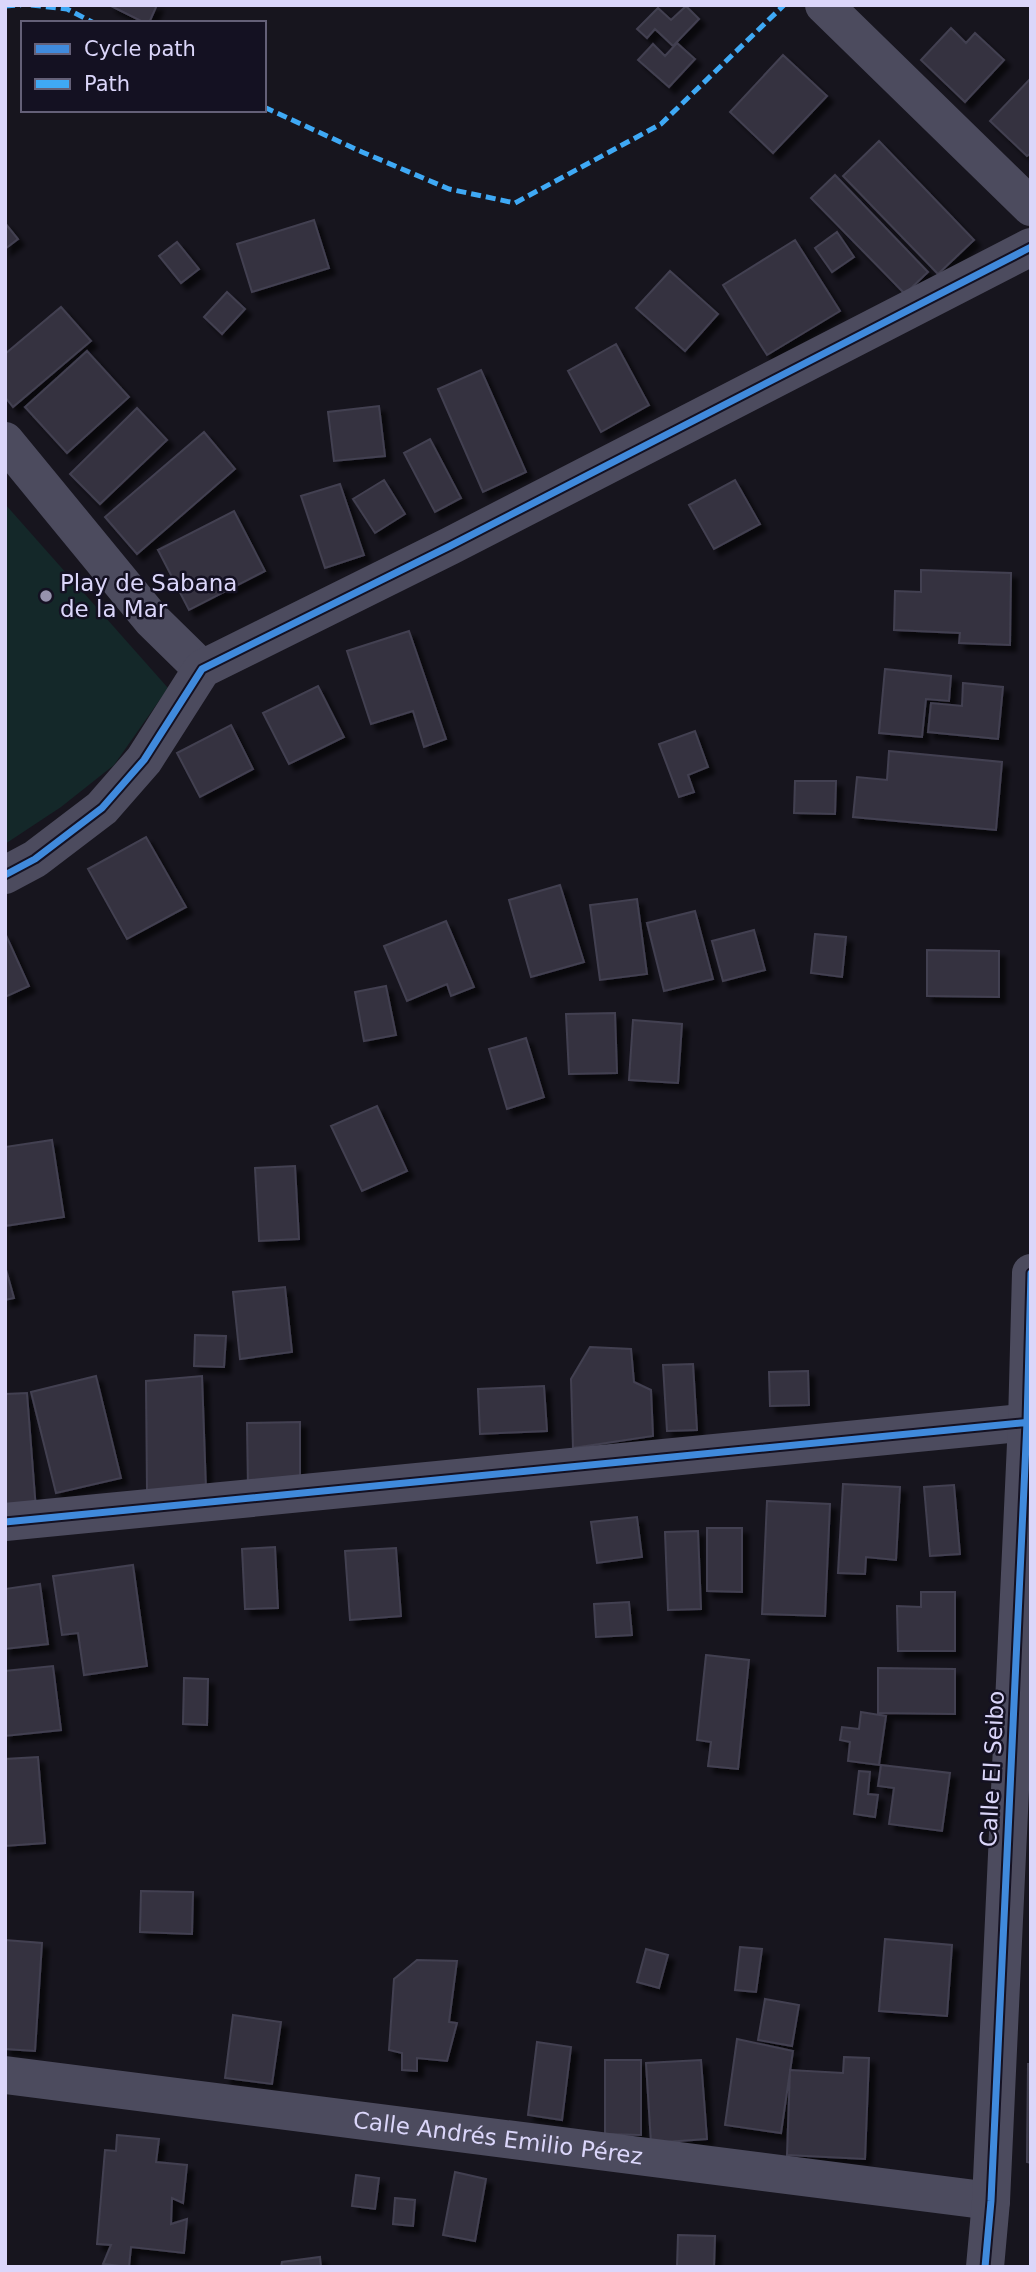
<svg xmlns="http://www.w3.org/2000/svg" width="1036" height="2272" font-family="'DejaVu Sans',sans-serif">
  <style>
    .green { fill: #142829 }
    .building { fill: #353340; stroke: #434051; stroke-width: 2; filter: url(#shadow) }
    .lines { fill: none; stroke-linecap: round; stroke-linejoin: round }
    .minor { stroke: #4c4b5e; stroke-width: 38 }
    .quiet { stroke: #3fa9f5; stroke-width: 5; stroke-dasharray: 10 5; stroke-linecap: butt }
    .cycleway-casing { stroke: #141122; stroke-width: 11 }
    .cycleway { stroke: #408adc; stroke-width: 7 }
    .poi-dot { fill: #9692ad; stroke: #141122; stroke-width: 2.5 }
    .labels { text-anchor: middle; stroke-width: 5; stroke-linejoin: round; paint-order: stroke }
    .poi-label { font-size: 23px; fill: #dbd6fa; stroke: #141122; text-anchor: start }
    .street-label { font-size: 23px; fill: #dbd6fa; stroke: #141122 }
  </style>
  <defs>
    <filter id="shadow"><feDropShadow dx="6" dy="6" stdDeviation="2" flood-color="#0009"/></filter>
  </defs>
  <rect width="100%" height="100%" fill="#17151e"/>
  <path class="green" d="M5,504l163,184 -54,77 -53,42 -56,37z"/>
  <path class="building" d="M109,5h48l-8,18h-4z
    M686,6l13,13 -26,27 -18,-17 -8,9 -10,-9 21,-21 13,12z
    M951,28l15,15 9,-10 29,27 -39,42 -44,-42z
    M677,43l18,16 -26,28 -31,-27 15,-16 12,12z
    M783,55l44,41 -54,57 -43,-41z
    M1031,78v75l-4,3 -37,-35z
    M879,141l95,99 -36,34 -95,-98z
    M835,175l93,97 -23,22 -94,-96z
    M314,220l15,48 -77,24 -15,-48z
    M5,223l13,16 -13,10z
    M837,232l17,25 -22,15 -17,-24z
    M795,240l45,71 -73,44 -44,-70z
    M177,242l22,27 -18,14 -22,-27z
    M670,271l48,43 -33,37 -49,-43z
    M227,292l18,17 -23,25 -18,-17z
    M61,307l30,34 -78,66 -8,-10v-43z
    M616,344l33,61 -48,27 -33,-61z
    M87,351l42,46 -62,56 -42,-46z
    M481,370l45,102 -43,20 -45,-103z
    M379,406l6,50 -51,5 -6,-49z
    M137,408l30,32 -67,64 -30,-30z
    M204,432l31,37 -98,85 -32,-37z
    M430,439l31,59 -26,14 -31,-59z
    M384,480l21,34 -30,19 -22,-34z
    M735,480l25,44 -46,25 -25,-44z
    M340,484l24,71 -39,13 -24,-72z
    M234,511l31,60 -76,39 -31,-60z
    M921,570l90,3 -1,72 -51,-2 1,-10 -66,-3 1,-39 26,1z
    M409,631l37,108 -22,8 -11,-36 -42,13 -24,-73z
    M885,669l66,7 -2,25 -23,-2 -4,38 -43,-4z
    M963,683l40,4 -5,52 -70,-7 3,-29 31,3z
    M318,686l26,51 -55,27 -26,-51z
    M231,725l22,44 -53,28 -23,-44z
    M695,731l13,36 -20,8 6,17 -15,5 -20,-53z
    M889,751l113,11 -6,68 -143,-13 4,-40 30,3z
    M795,781h41l-1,33 -41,-1z
    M146,837l40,70 -59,32 -39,-70z
    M560,885l24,77 -53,15 -22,-77z
    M637,899l10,75 -47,6 -10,-75z
    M695,911l18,68 -49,12 -17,-68z
    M446,921l28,66 -23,9 -4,-12 -40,17 -23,-55z
    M754,930l11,40 -42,11 -11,-40z
    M5,933l24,53 -24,11z
    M815,934l31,3 -4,40 -31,-4z
    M927,950l72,1v46l-72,-1z
    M386,986l10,49 -32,6 -9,-49z
    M615,1013l2,60 -48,1 -3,-60z
    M633,1020l49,4 -4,59 -49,-3z
    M526,1038l18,59 -37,12 -18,-60z
    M377,1106l30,65 -45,20 -31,-65z
    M52,1140l12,77 -59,9v-79z
    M295,1166l4,73 -40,2 -4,-73z
    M5,1266l9,32 -9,2z
    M285,1287l7,65 -52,7 -7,-67z
    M195,1335l31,1 -2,31 -30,-1z
    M590,1347l41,2 3,33 17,8 2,46 -80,12 -2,-69z
    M693,1364l4,66 -30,1 -4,-66z
    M808,1371l1,34 -39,1 -1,-34z
    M96,1376l25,102 -65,15 -25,-101z
    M202,1376l4,114 -59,1 -1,-110z
    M544,1386l3,45 -67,3 -2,-45z
    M27,1393l9,117 -31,2v-118z
    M300,1422v67h-52l-1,-66z
    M843,1484l57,3 -4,73 -30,-3 -1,17 -27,-1z
    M954,1485l6,69 -30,2 -6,-69z
    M767,1501l63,3 -5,112 -63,-2z
    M637,1517l5,40 -45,6 -6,-41z
    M707,1528h35v64l-35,-1z
    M698,1531l3,78 -33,1 -3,-78z
    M275,1547l3,61 -33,1 -3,-60z
    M396,1548l5,68 -51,4 -5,-69z
    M133,1565l14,101 -63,9 -6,-42 -16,2 -9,-59z
    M40,1584l8,60 -43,5v-60z
    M921,1592h34v59h-57l-1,-45 24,1z
    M629,1602l3,33 -36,2 -2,-33z
    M706,1655l43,5 -11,109 -30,-3 3,-24 -14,-2z
    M53,1666l8,64 -56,6v-65z
    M878,1668l77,1v45l-77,-1z
    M184,1678l24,1 -1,46 -24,-1z
    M861,1712l25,4 -7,49 -31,-4 2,-19 -10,-2 2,-13 17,2z
    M38,1757l7,86 -40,3v-87z
    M881,1765l69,8 -8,58 -53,-7 5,-36 -16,-2z
    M859,1771l11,1 -2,22 10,1 -3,22 -21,-3z
    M141,1891l52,1 -1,42 -52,-2z
    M885,1939l67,6 -5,71 -68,-5z
    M5,1940l37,3 -7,108 -30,-2z
    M740,1947l22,2 -6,43 -21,-2z
    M646,1949l22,6 -9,33 -22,-6z
    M417,1960l40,1 -8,61 8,1 -10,38 -30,-3v13l-15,-1v-17l-13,-3 5,-71z
    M765,1999l34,6 -7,41 -34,-6z
    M233,2015l48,7 -9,62 -47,-6z
    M737,2039l56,12 -12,82 -56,-8z
    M537,2042l34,5 -9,73 -34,-5z
    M844,2057l25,1 -4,101 -78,-4 3,-85 53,3z
    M605,2060h36v75l-36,-1z
    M701,2060l6,79 -56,4 -5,-80z
    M1028,2064h3v99l-4,-1z
    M117,2135l42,4 -3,23 31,3 -4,38 -11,-5 -1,26 16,-5 -3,34 -53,-6 -2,20 -26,-3 8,-19 -14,-1 8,-94 11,1z
    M455,2172l31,7 -11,62 -32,-6z
    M356,2175l23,3 -4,31 -23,-3z
    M395,2198l20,2 -2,26 -20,-2z
    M678,2235l37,1 -1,31h-37z
    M320,2257l1,10h-40l1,-5z"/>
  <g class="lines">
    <g class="minor">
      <path d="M824,5l207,202"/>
      <path d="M5,441l147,179 50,49"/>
      <path d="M5,875l30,-16 67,-51 42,-48 58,-91 248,-123 581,-299"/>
      <path d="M5,1522l1026,-100"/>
      <path id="s1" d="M5,2075l986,126"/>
      <path d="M985,2267l6,-66 36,-779 4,-149"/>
    </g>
    <path class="quiet" d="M31,5l36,4 27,14
      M5,6l16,-1
      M264,107l98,45 87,37 66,14 146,-79 123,-119"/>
    <g class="cycleway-casing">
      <path id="cycleway" d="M5,875l30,-16 67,-51 42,-48 58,-91 248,-123 581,-299
        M5,1522l1026,-100
        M985,2267l6,-66 36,-779 4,-149"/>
    </g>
    <use href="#cycleway" class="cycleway"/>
  </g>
  <circle class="poi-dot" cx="46" cy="596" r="7"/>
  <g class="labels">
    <g class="poi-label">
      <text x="60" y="591">Play de Sabana<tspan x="60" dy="26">de la Mar</tspan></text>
    </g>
    <g class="street-label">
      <text transform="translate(992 1769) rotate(-87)" y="8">Calle El Seibo</text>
      <text dy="8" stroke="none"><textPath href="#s1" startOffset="497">Calle Andrés Emilio Pérez</textPath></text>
    </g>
  </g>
  <rect width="1036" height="2272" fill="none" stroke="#dbd6fa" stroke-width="14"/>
  <rect x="21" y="21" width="245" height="91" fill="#141122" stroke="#646078" stroke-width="2"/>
  <rect x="35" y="44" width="35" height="10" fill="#408adc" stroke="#646078" stroke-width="2"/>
  <text x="84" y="56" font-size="21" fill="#dbd6fa">Cycle path</text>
  <rect x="35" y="79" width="35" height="10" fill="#3fa9f5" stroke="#646078" stroke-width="2"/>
  <text x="84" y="91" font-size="21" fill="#dbd6fa">Path</text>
</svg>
